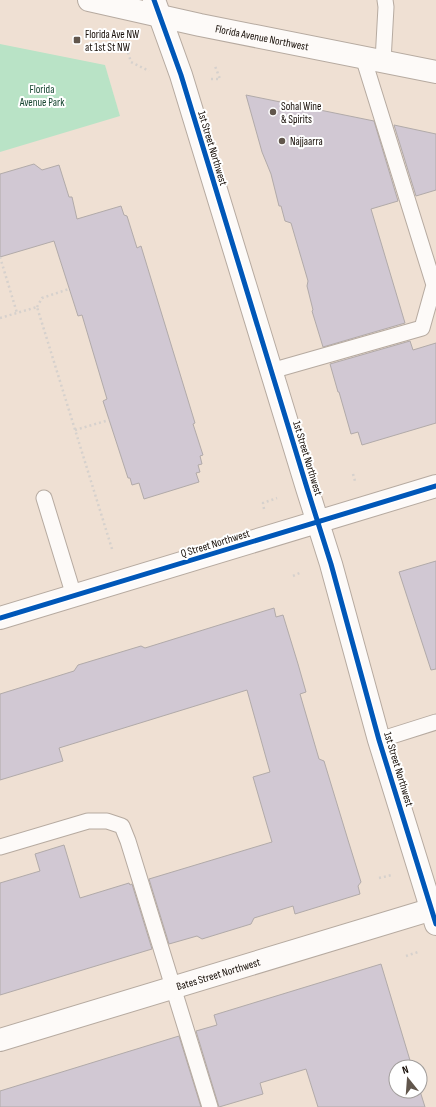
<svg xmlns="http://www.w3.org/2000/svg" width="436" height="1107" font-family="'Sofia Sans Condensed',sans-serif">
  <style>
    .green { fill: #b9e3c6 }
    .building { fill: #d1c8d3; stroke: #b1aaa9 }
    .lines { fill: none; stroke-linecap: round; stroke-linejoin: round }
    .lane-casing { stroke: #b6aaa0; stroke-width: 17 }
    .street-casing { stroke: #b6aaa0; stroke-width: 24 }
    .secondary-casing { stroke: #b6aaa0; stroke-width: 24 }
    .primary-casing { stroke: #b6aaa0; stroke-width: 24 }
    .path { stroke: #d6d1cd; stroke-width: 2.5; stroke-dasharray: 2 3; stroke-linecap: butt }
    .lane { stroke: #fdfaf8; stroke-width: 15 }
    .street { stroke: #fdfaf8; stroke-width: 22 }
    .secondary { stroke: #fdfaf8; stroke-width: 22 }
    .primary { stroke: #fdfaf8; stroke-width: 22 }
    .cycleway-casing { stroke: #fff; stroke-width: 8 }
    .cycleway { stroke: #0057b8; stroke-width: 5 }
    .poi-dot { fill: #61564c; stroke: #fff; stroke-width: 1.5 }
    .labels { text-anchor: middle; stroke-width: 4; stroke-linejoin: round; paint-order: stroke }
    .poi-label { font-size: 11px; fill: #140b04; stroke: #fff; text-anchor: start }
    .street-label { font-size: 11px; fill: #140b04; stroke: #fff }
    .park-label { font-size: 11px; fill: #164530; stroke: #fff }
  </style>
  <rect width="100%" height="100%" fill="#efe0d3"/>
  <path class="green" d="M0,44l105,21 15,51 -120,36z"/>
  <path class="building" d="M246,95l128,26 24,80 -27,8 34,114 -82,24 -11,-36 1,-1 -6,-24 1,-5 -17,-58 -6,-2 -4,-15h-2l-8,-32 -9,-22z
    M394,125l42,9v56l-20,6z
    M34,164l8,6 17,-5 10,32h3l5,22 44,-13 3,9 3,1 10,32 4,-2 54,177 -2,1 10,31 -3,1 2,8 -4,1 2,7 -4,1 3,9 -55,17 -5,-16 -7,2 -2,-7h-2l-25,-77 4,-2 -25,-84 -4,1 -24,-75 -54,16v-83z
    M410,341l3,9 23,-7v80l-74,22 -4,-13 -7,2 -12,-42h-1l-8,-28z
    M436,561v108l-5,1 -32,-98z
    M274,608l2,9 7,-2 15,49 8,28 -6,2 19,65 5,2 24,79 13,42 -3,4 2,8 -65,20 -2,-8 -39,12 -3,6 -49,15 -5,-3 -28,8 -20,-65 123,-37 -19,-65 17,-5 -23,-82 -188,58 4,13 -63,19v-86l74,-23 4,-6 63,-19 4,2z
    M64,845l16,53 49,-15 1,2 2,-1 20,65 -152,46v-112l40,-12 -5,-17z
    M381,964l31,103h-16v24h24l5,16h-107l-12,-38 -46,14 3,11 -44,13 -23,-76 21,-6 -3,-10z
    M179,1036l22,71h-201v-16z"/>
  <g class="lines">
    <g class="lane-casing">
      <path id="lane" d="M383,61l3,-54 -1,-7
        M271,371l151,-43 12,-43 -71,-228
        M44,498l30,98
        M379,740l57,-18
        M0,847l88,-26h19l15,5 6,15 82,266"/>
    </g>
    <g class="street-casing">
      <g id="street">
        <path id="s1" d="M0,1040l436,-132"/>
      </g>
    </g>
    <g class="secondary-casing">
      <path id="secondary" d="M154,0l27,75 126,413 24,76 48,176 57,184
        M0,618l436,-132"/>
    </g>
    <g class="primary-casing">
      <g id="primary">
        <path id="s2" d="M89,0l111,25 236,47"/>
      </g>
    </g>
    <path class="path" d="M125,43l6,19 18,9
      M211,79h9l-5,-13
      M0,257l17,56
      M37,307l5,-9 27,-9
      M0,318l37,-11 75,242
      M75,430l34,-10
      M353,474l2,7
      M264,509l-1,-6 14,-5
      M293,576l9,-4
      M379,878l13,-3
      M406,956l12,-4"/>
    <use href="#lane" class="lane"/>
    <use href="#street" class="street"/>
    <use href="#secondary" class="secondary"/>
    <use href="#primary" class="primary"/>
    <g class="cycleway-casing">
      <path id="cycleway" d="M154,0l27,75 126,413 24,76 48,176 57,184
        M0,618l436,-132"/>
    </g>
    <use href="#cycleway" class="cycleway"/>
  </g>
  <g class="poi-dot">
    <rect x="73" y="36" width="8" height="8" rx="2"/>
    <circle cx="273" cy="112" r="4"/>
    <circle cx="282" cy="141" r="4"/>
  </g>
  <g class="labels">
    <g class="poi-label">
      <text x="85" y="38">Florida Ave NW<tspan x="85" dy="13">at 1st St NW</tspan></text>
      <text x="281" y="110">Sohal Wine<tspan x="281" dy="13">&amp; Spirits</tspan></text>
      <text x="290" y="145">Najjaarra</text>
    </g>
    <g class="street-label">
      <text dy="4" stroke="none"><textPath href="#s2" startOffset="177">Florida Avenue Northwest</textPath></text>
      <text transform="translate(213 148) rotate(73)" y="4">1st Street Northwest</text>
      <text transform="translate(308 458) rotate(73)" y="4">1st Street Northwest</text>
      <text transform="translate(215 543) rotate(-17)" y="4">Q Street Northwest</text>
      <text transform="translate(399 769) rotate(73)" y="4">1st Street Northwest</text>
      <text dy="4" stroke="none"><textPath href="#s1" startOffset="228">Bates Street Northwest</textPath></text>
    </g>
    <g class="park-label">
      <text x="42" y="93">Florida<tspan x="42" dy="13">Avenue Park</tspan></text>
    </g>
  </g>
  <g transform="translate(408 1079) rotate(343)"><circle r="19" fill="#ffffff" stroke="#a19d9b"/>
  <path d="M0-3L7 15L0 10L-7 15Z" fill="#61564c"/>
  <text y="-6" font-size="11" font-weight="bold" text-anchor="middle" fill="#140b04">N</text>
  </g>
</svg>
